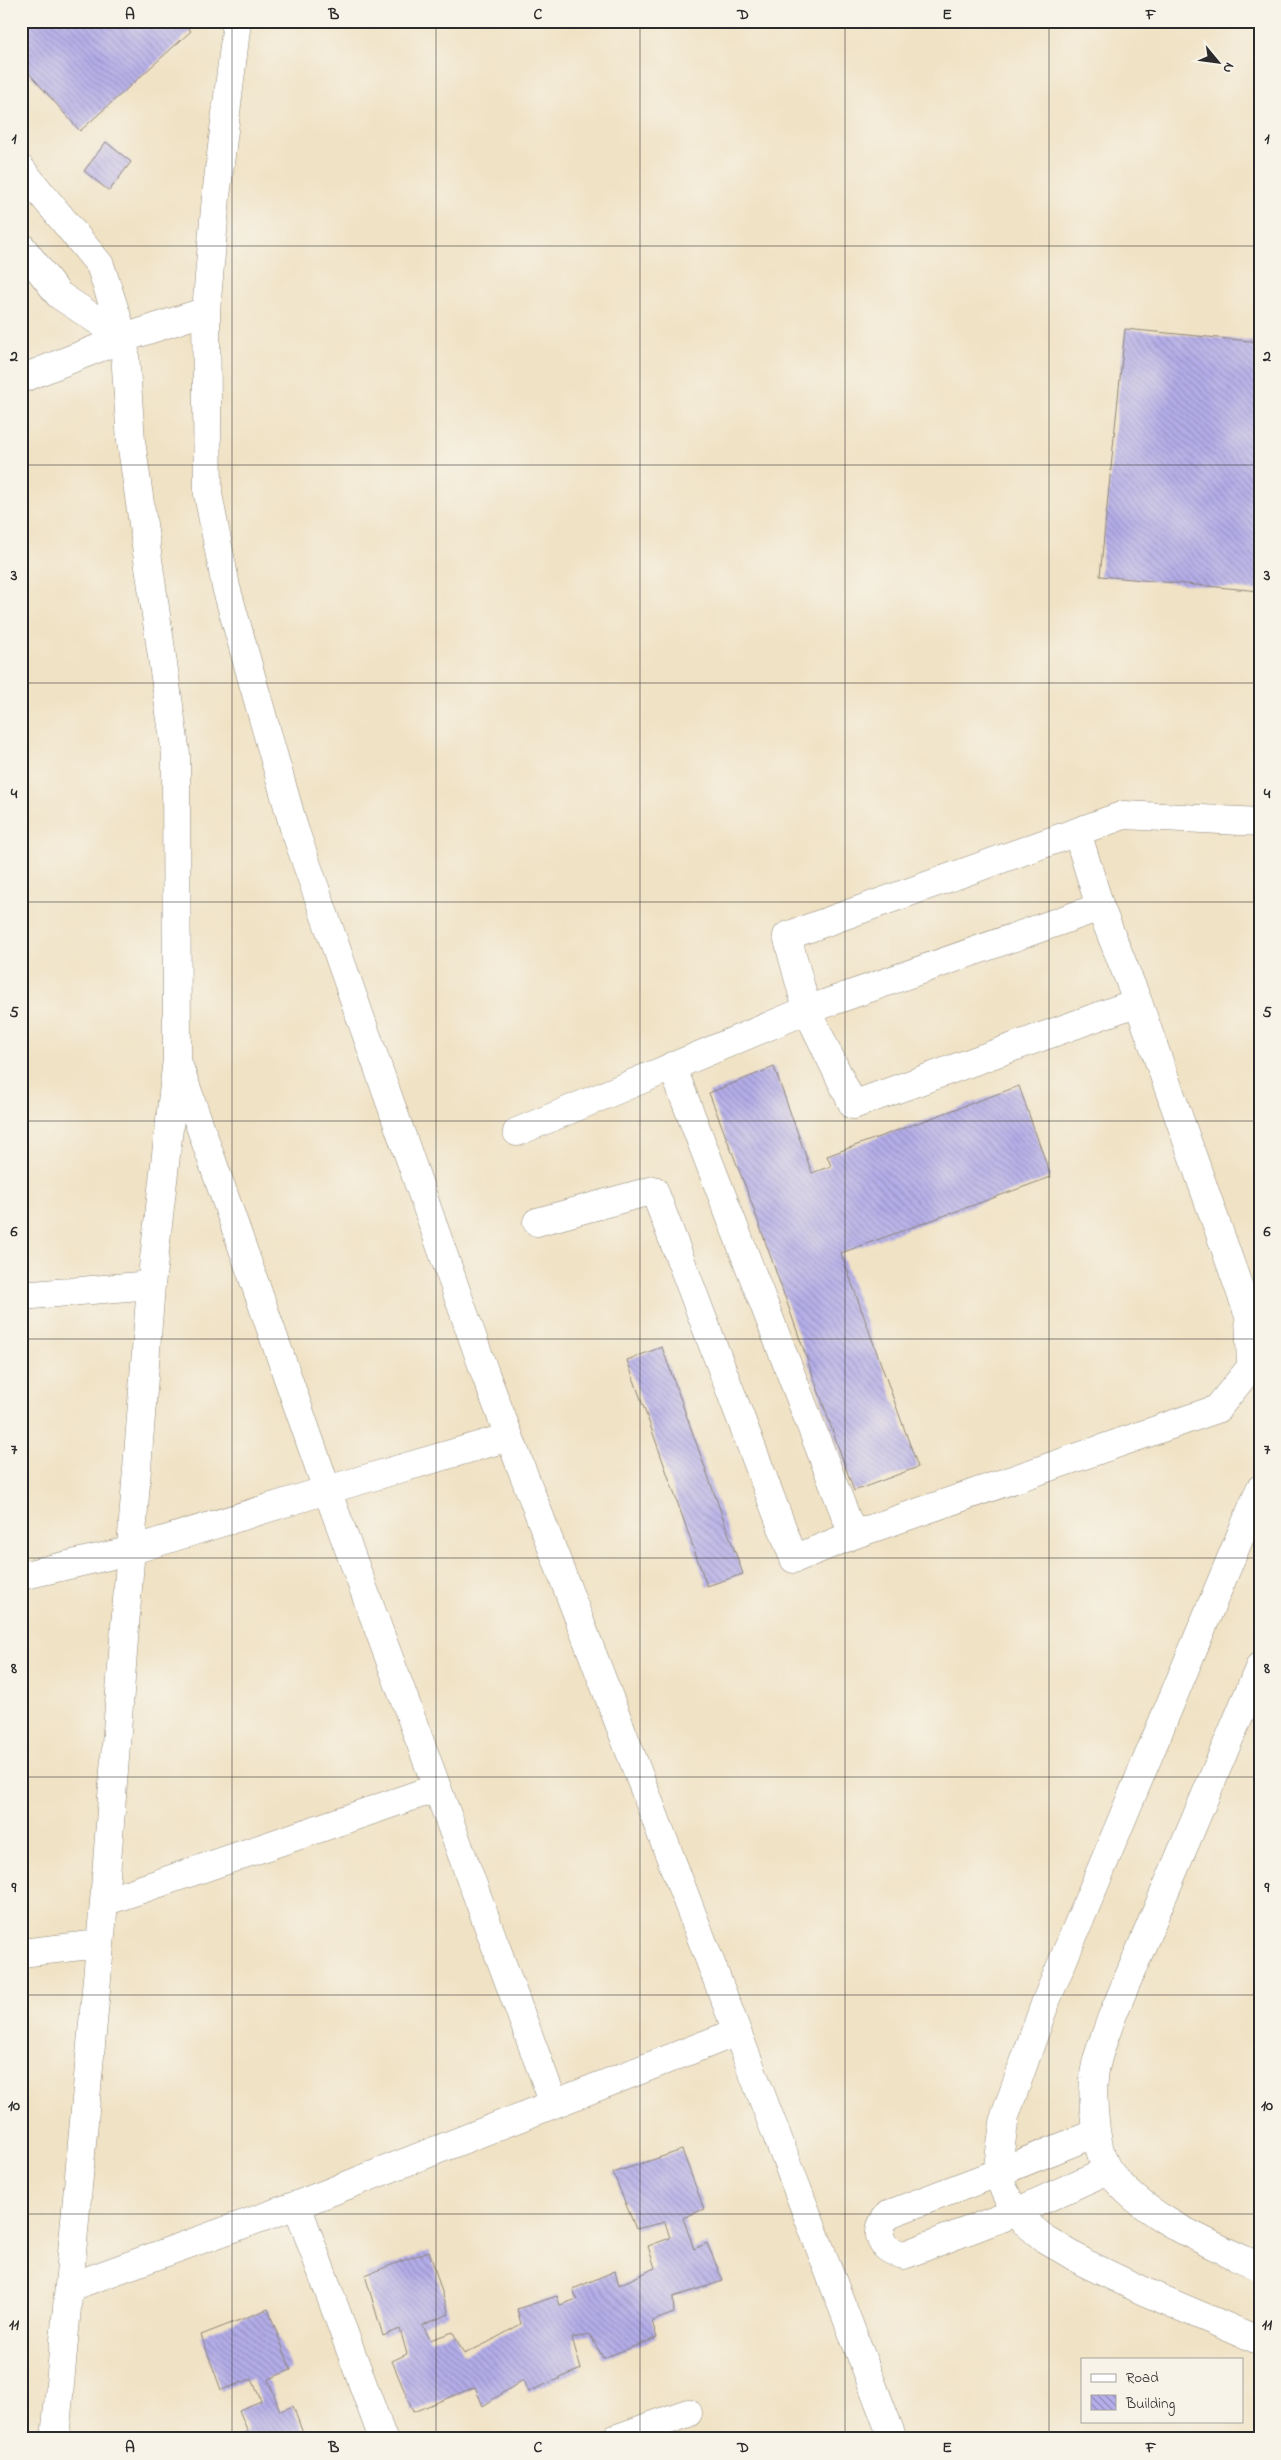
<svg xmlns="http://www.w3.org/2000/svg" width="1281" height="2460" font-family="'Indie Flower',sans-serif">
  <style>
    .building { fill: url(#building-back-hatch) }
    .lines { fill: none; stroke-linecap: round; stroke-linejoin: round }
    .minor-casing { stroke: #8e8678; stroke-width: 29 }
    .minor { stroke: #fff; stroke-width: 28 }
    .grid { fill: none; stroke: #2b2b2b; stroke-width: 1; stroke-opacity: 0.55 }
    .neatline { fill: none; stroke: #2b2b2b; stroke-width: 2 }
    .grid-label { font-size: 16px; text-anchor: middle; font-weight: bold; fill: #2b2b2b }
  </style>
  <defs>
    <pattern id="building-back-hatch" width="6" height="6" patternUnits="userSpaceOnUse" patternTransform="scale(1.25)"><rect width="6" height="6" fill="#b4ade9"/><path d="M-1 5l2 2M0 0l6 6M5-1l2 2" fill="none" stroke="#938dbd"/></pattern>
  </defs>
  <rect width="100%" height="100%" fill="#f7f3e8"/>
  <filter id="ink" filterUnits="userSpaceOnUse"><feTurbulence type="fractalNoise" baseFrequency=".02" numOctaves="2"/><feDisplacementMap in="SourceGraphic" scale="10" xChannelSelector="R" yChannelSelector="G"/><feConvolveMatrix kernelMatrix="1 2 1 2 8 2 1 2 1" color-interpolation-filters="sRGB"/></filter>
  <filter id="wash" filterUnits="userSpaceOnUse"><feTurbulence type="fractalNoise" baseFrequency=".0096" numOctaves="4" result="noise"/><feDisplacementMap in="SourceGraphic" scale="20" xChannelSelector="R" yChannelSelector="G"/><feGaussianBlur stdDeviation="1.12" result="paint"/><feColorMatrix in="noise" values="0 0 0 0 0 0 0 0 0 0 0 0 0 0 0 0 0 1.4 0 .05"/><feComposite in="paint" operator="in"/></filter>
  <g filter="url(#wash)">
    <rect width="100%" height="100%" fill="#f0e2c5"/>
    <g id="blocks">
      <path class="building" d="M21,21h161l9,10 -111,100 -52,-59 -7,7z
        M106,142l25,20 -22,29 -25,-20z
        M1125,329l135,13v249l-160,-15z
        M774,1067l38,106 19,-7 -4,-10 192,-70 32,91 -210,76 77,214 -64,24 -105,-295 -40,-103z
        M662,1347l81,227 -36,12 -80,-226z
        M682,2150l22,59 -21,9 11,31 13,-6 16,38 -50,16 1,16 -22,8 5,17 -54,20 -13,-23 -18,3 9,31 -53,23 -5,-12 -40,26 -8,-19 -62,25 -21,-51 15,-7 -7,-25 -17,7 -18,-61 64,-24 20,63 -26,11 7,15 23,-8 11,22 23,-11 34,-19 -4,-15 40,-13 3,9 17,-6 -4,-10 42,-18 4,14 36,-17 -7,-22 22,-8 -5,-16 -29,7 -23,-56z
        M268,2309l23,61 -23,9 12,32 13,-5 12,33h-74l17,-7 -9,-22 22,-9 -9,-22 -31,11 -20,-55z"/>
    </g>
  </g>
  <g filter="url(#ink)">
    <use href="#blocks" fill-opacity="0" stroke="#8e8678" stroke-width="1"/>
    <g class="lines">
      <g class="minor-casing">
        <path id="minor" d="M237,21l-21,176 -10,114 2,183 18,93 68,241 192,548 407,1063
          M21,169l79,96 24,73 -65,-43 -38,-49
          M21,379l103,-41 82,-27
          M1138,1002l-285,103 -46,-95 -20,-74 337,-121 136,7
          M179,1066l148,424 227,614
          M672,1066l181,469
          M517,1132l290,-122 293,-103
          M537,1222l117,-32 140,369 59,-24 364,-126 34,-42 -2,-51 -111,-314 -38,-95 -23,-75
          M21,1296l130,-11
          M1260,1489l-214,512 -41,115 -8,57 17,40 31,26 40,24 58,28 117,50
          M21,1576l108,-25 198,-61 182,-53
          M1260,1666l-149,353c-6,19 -16,40 -17,59 -2,23 1,74 15,93 36,48 98,71 151,96
          M104,1902l333,-114
          M21,1953l78,-9
          M1096,2133l-99,40 -108,41c-17,19 -9,36 15,41l110,-42 94,-43
          M70,2287l227,-82
          M55,2439l49,-537 47,-617 26,-226 -1,-305 -45,-313 -7,-103
          M383,2439l-86,-234 440,-173
          M615,2439l73,-26"/>
      </g>
      <use href="#minor" class="minor"/>
    </g>
  </g>
  <path class="grid" d="M232,21v2418M436,21v2418M640,21v2418M845,21v2418M1049,21v2418M21,246h1239M21,465h1239M21,683h1239M21,902h1239M21,1121h1239M21,1339h1239M21,1558h1239M21,1777h1239M21,1995h1239M21,2214h1239"/>
  <rect width="1281" height="2460" fill="none" stroke="#f7f3e8" stroke-width="55"/>
  <rect x="1081" y="2358" width="162" height="65" fill="#f7f3e8" stroke="#a5a39c"/>
  <rect x="1091" y="2374" width="25" height="8" fill="#ffffff" stroke="#a5a39c"/>
  <text x="1126" y="2382" font-size="15" fill="#2b2b2b">Road</text>
  <rect x="1091" y="2395" width="25" height="15" fill="url(#building-back-hatch)" stroke="#a5a39c"/>
  <text x="1126" y="2408" font-size="15" fill="#2b2b2b">Building</text>
  <g transform="translate(1218 62) rotate(119)" stroke="#f7f3e8" stroke-width="4" paint-order="stroke">
  <path d="M0-4L9 19L0 12L-9 19Z" fill="#2b2b2b"/>
  <text y="-8" font-size="14" font-weight="bold" text-anchor="middle" fill="#2b2b2b">N</text>
  </g>
  <rect x="28" y="28" width="1226" height="2404" class="neatline"/>
  <g class="grid-label">
    <text x="130" y="19">A</text>
    <text x="334" y="19">B</text>
    <text x="538" y="19">C</text>
    <text x="743" y="19">D</text>
    <text x="947" y="19">E</text>
    <text x="1151" y="19">F</text>
    <text x="14" y="143">1</text>
    <text x="1267" y="143">1</text>
    <text x="14" y="361">2</text>
    <text x="1267" y="361">2</text>
    <text x="14" y="580">3</text>
    <text x="1267" y="580">3</text>
    <text x="14" y="798">4</text>
    <text x="1267" y="798">4</text>
    <text x="14" y="1017">5</text>
    <text x="1267" y="1017">5</text>
    <text x="14" y="1236">6</text>
    <text x="1267" y="1236">6</text>
    <text x="14" y="1454">7</text>
    <text x="1267" y="1454">7</text>
    <text x="14" y="1673">8</text>
    <text x="1267" y="1673">8</text>
    <text x="14" y="1892">9</text>
    <text x="1267" y="1892">9</text>
    <text x="14" y="2110">10</text>
    <text x="1267" y="2110">10</text>
    <text x="14" y="2329">11</text>
    <text x="1267" y="2329">11</text>
    <text x="130" y="2452">A</text>
    <text x="334" y="2452">B</text>
    <text x="538" y="2452">C</text>
    <text x="743" y="2452">D</text>
    <text x="947" y="2452">E</text>
    <text x="1151" y="2452">F</text>
  </g>
</svg>
